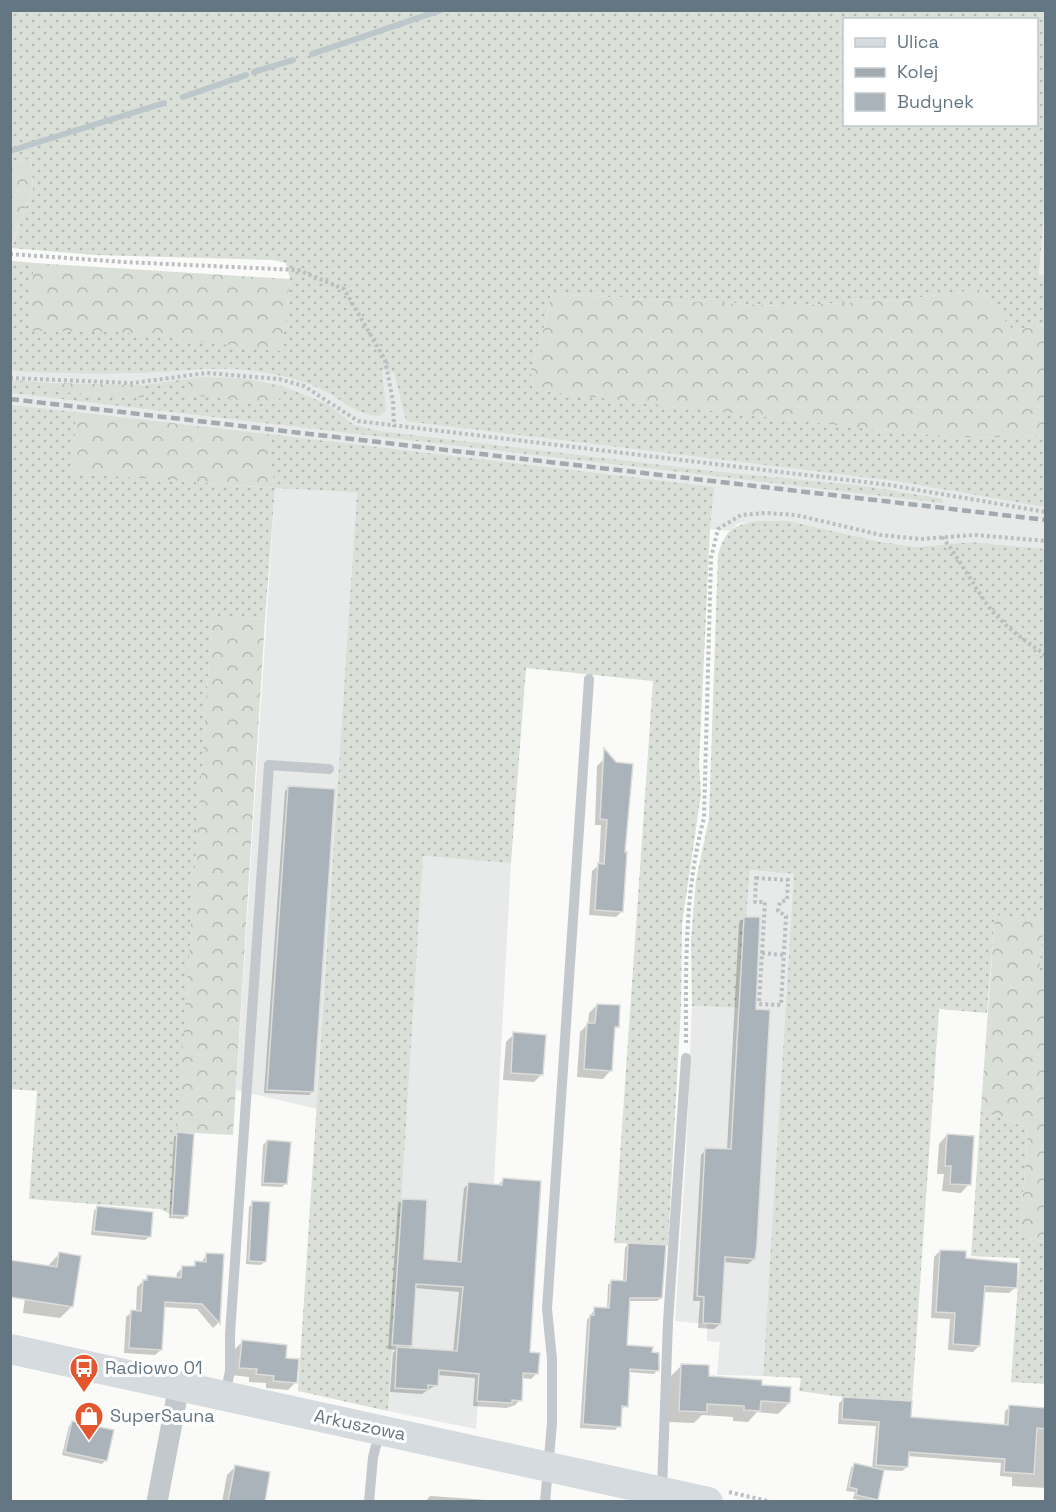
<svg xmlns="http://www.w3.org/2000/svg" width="1056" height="1512" font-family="'Space Grotesk',sans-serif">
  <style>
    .built { fill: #e8e9e9 }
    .grass { fill: url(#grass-dots); fill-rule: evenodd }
    .forest { fill: url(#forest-crowns) }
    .shadow { fill: #0003; fill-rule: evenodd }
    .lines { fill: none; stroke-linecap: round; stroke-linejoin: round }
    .stream { stroke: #bbc7cb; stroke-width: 6 }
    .building { fill: #aab3b9; stroke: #dcdcda; stroke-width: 1.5 }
    .path { stroke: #bbbfc2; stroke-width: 4; stroke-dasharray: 3 3; stroke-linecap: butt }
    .lane { stroke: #c3c8cc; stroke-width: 10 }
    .street { stroke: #c3c8cc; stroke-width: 21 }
    .secondary { stroke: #d6dbdf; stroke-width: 30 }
    .rail { stroke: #a2aab0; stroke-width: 4.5; stroke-dasharray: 9 4.5; stroke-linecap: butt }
    .labels { text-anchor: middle; stroke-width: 6; stroke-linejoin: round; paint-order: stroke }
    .poi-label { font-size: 18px; fill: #657683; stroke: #fff; text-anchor: start }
    .street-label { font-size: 18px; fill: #657683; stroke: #fff }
  </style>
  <defs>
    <pattern id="grass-dots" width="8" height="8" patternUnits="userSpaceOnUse" patternTransform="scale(1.5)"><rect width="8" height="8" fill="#dadfd7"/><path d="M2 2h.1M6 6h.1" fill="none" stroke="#b4b9b4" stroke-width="1.8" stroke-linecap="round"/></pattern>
    <pattern id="forest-crowns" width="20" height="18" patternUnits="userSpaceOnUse" patternTransform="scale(1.5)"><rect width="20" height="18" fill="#dadfd7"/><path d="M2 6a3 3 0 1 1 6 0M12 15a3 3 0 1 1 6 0" fill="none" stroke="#b4b9b4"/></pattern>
  </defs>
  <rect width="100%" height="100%" fill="#fafaf8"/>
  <path class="built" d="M1045,185v90l-6,1z
    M10,261l85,7 381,115 501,55 68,-3v114l-74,-7 -54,5 -36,-5 -94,-21h-29l-20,3 -8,7 -373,-39 -39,617 -82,-19 39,-602 -264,-18z
    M423,856l88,7 -17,319 -18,247 -88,-18z
    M750,870l45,4 -32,502 -46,-1 3,-33 -13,-1v-17l-32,-3 11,-166 6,-149 47,2z"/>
  <path class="grass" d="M11,11h1034l1,173 -7,91h6v50l-32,5 -20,-23 -9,-18 -84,11 -117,6 -232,-12 -11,51 -9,23 2,22 362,42 82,6 68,-3v72l-149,-26 -490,-60 -12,-49 -12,-2 4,40 -6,6c-22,-1 -34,-13 -53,-24 -22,-12 -53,-19 -79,-22 -38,-4 -76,2 -114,3 -41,1 -82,0 -123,-2l-1,-110 24,2 -5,68 90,1 163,19 8,-72 -4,-16 -13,-3 -177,-5 -85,-7 22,-60 -2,-29 -20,3zM844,20h192v104h-192z
    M188,379v16l90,9 4,-18 45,18 27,21 25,6 332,40 153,15 79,13v4l-932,-110 -1,-13 41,3 -1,8 93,7v-13z
    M10,405l66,7 -3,61 201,15 -7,-54 447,53 -4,41 -11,235 2,31 -19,130 -1,81 -13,240 -54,-2 39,-562 -127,-13 -15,195 -88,-7 -35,555 -90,-20 59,-899 -82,-4 -10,131 -53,-2 -40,598 -12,-6 -131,-10 8,-108 -27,-2z
    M758,521h30l93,21 36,5 54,-5 74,7v427l-6,-1 -44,-60 -8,98 -48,-4 -27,392 -69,-4 -44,-6 2,-13 -38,-2 31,-502 -44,-4 -11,138 -47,-2 -1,-66 5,-60 13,-61 9,-264c7,-25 15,-30 40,-34z
    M981,1107l47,22 -8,107 25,6v142l-34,-2 9,-124 -49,-2z"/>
  <path class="forest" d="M31,159l2,29 -22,59v-85z
    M34,263l256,16 -8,72 -163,-19 -90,-1z
    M984,289l9,18 20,23 32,-5v110l-68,3 -82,-6 -362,-42 -2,-22 9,-23 11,-51 232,12 117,-6z
    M202,377l41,1 39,8 -4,18 -90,-9v-16z
    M51,383l92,2 1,13 -94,-7z
    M76,412l191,22 8,54 -202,-15z
    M212,616l53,3 -32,516 -56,-3z
    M995,915l49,5 -5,54 7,2 -1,266 -25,-6 8,-107 -47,-22z"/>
  <path class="shadow" d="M603,760l28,5 -8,88 -1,58 -6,6 -27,-2 3,-44 7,-6 2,-40h-6l2,-59z
    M289,787l24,304 -4,4 -45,-2 21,-302z
    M745,918l9,341 -6,5 -25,-2 -3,62 -6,5 -16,-1 2,-27h-7l8,-146 5,-5h21l12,-227z
    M597,1005l20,21 -3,4 -3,40 -8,9 -26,-2 3,-45 8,-8 1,-11z
    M514,1034l28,40 -8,8 -31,-2 3,-38z
    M178,1134l9,81 -4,4 -14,-1 5,-81z
    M947,1135l22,49 -8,9 -19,-2 2,-17h-7l2,-30z
    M267,1141l18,43 -3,3 -21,-1 2,-41z
    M503,1180l25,174 8,20 -5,5 -10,-1 -1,22 -5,5 -9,3 -33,-2 2,-28 -38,-3 -1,10 -14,9 -32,-2 3,-39 3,-3 -8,-1 10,-144 5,-5 19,60 35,3 7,-75 5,-5 28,3zM415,1288l44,4 -6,61 -46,-4 4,-4z
    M253,1203l12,58 -4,4 -15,-1 3,-57z
    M97,1207l52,30 -4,3 -54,-5 3,-24z
    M628,1244l33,54 -4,3h-29l-2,46 25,6 6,17 -3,4 -26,-2 -2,34 -6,4 -1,16 -4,4 -35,-2 7,-108 8,-11 12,1 1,-25 4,-4 11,1 2,-34z
    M940,1251l24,8 51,29 -6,5 -26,-1 -4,54 -6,6 -25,-2 2,-31 -19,-1 3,-61z
    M59,1254l13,52 -12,12 -37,-5 5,-35 19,-11z
    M207,1254l16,1 -5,68 -5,5 -16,-19 -33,-2 -3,43 -6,5 -31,-2 2,-36 6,-5h4l1,-25 11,-10 28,2 1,-6 6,-6 8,1 5,-5h5z
    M242,1342l42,17 12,23 -8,8 -22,-2v-5l-17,-1v-5l-18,-2 3,-25z
    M682,1365l25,12 53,10 29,16 -11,11 -21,-2 -9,10 -15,-1v-4l-31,-2 -8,8 -26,-1 3,-46z
    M844,1399l66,19 94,8 1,-15 5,-4 36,2v79l-34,-2v-9l-12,-1 1,-13 -94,-7v11l-5,4 -20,-1 -7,32 -22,-3 2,-7 -9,-1 5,-23 3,-3 18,4 4,-43 -38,-2 1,-21z
    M72,1422l34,38 -4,4 -40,-9 7,-29z
    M235,1467l28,35h-41l5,-27z
    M430,1496l57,4 -62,2z"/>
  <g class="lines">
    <path class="stream" d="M312,54l129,-44
      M254,72l39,-12
      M183,97l63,-22
      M10,151l154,-48"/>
  </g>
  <path class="building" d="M604,748l12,14 17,2 -8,88h2l-4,60 -28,-2 3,-47 6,1 3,-44 -7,-1z
    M288,786l47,3 -21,303 -47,-2z
    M744,917h16l-4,92 14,1 -13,234 -2,15 -30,-2 -4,67 -18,-1 1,-26 -7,-1 8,-148 26,1z
    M597,1004l23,1 -1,22h-4l-3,44 -28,-2 3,-46h8z
    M513,1032l33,3 -3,40 -32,-2z
    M177,1132l17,2 -6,82 -16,-1z
    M947,1134l27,2 -3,49 -21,-1 1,-18h-6z
    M267,1140l24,2 -4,42 -24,-1z
    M503,1178l38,3 -11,171 10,1 -2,21 -15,-1 -1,28 -10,-1v3l-35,-2 2,-27 -40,-4 -1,16 -10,-1v5l-33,-2 2,-41 60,4 6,-64 -47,-3 -4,62 -20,-1 10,-146 25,1 -3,59 37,3 7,-80 34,3z
    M252,1201l18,1 -4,60 -17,-1z
    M97,1206l56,6 -2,25 -57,-6z
    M628,1243l38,2 -4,53h-32l-3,47 26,2 -1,5 7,1v18l-29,-2 -2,38 -6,-1 -1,21 -38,-3 7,-109h4v-8l15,1 2,-28 15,1z
    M940,1250l26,1v7l52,5 -1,25 -32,-2 -5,60 -27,-2 2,-31 -19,-1z
    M59,1252l22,4 -8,51 -63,-10v-37l47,7z
    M206,1253l18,1 -4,70 -18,-20 -37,-2 -3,48 -33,-2 2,-38 10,1 2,-31h4v-5l34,3 1,-12h13v-5l11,1z
    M242,1340l45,5 -1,13 13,1 -2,24 -24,-2 1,-5 -18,-2 1,-5 -18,-1z
    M681,1364l28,1v11l53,4v5l29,2 -1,16 -29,-2 -1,10 -16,-1v-4l-37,-2v8l-28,-1z
    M843,1397l69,4 -1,16 97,8 1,-20 37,3v21l-9,-1 -3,46 -30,-2 1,-13 -96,-7 -1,15 -32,-2 3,-43 -37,-3z
    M72,1421l42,9 -7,31 -42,-9z
    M854,1463l30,7 -6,30 -22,-5 1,-6 -8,-2z
    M235,1465l35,7 -5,30h-37z"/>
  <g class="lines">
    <path class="path" d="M10,254l114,8 174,8 46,19 41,71 8,41 1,26
      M10,378l123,5 73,-10 73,6 25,7 54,35 531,64 157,27
      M942,537c18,22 30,47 47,70 16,20 36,34 57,48
      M756,878l32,2 -1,20 -7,2 -2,9 8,5 -5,89 -22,-1 6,-102h-10z
      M762,953l21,2
      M686,1043c0,-76 -2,-151 18,-225l7,-260 7,-29 23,-14 25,-2 30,2 85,20 39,4 54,-4 72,6
      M729,1492l43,10"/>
    <path class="lane" d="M225,1395l5,-24v-37l39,-569 60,4
      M662,1489l6,-167 18,-264
      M369,1502l4,-45 7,-26
      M545,1502l7,-79v-64l-5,-50 42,-630"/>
    <path class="street" d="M157,1502l22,-116"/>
    <path class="secondary" d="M10,1349l698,153"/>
    <path class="rail" d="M10,399l1036,121"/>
  </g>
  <defs>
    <g id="bus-pin" transform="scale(1.5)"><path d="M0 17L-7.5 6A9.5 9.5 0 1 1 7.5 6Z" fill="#e4572e" stroke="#fff"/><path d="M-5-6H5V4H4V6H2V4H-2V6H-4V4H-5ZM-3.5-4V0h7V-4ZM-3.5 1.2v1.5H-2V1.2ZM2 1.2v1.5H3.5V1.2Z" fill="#fff"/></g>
    <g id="shop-pin" transform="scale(1.5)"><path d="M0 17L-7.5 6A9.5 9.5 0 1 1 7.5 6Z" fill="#e4572e" stroke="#fff"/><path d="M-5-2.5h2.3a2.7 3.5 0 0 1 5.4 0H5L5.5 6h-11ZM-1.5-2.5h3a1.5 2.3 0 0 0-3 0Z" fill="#fff"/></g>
  </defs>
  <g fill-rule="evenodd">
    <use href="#bus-pin" x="84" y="1368"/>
    <use href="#shop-pin" x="89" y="1416"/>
  </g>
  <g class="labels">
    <g class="poi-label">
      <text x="105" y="1374">Radiowo 01</text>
      <text x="110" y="1422">SuperSauna</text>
    </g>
    <g class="street-label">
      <text transform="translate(360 1425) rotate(12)" y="6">Arkuszowa</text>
    </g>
  </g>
  <rect width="1056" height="1512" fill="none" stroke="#657683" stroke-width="24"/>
  <rect x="843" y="18" width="195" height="108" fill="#ffffff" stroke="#c1c8cd" stroke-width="1.5"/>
  <rect x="855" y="38" width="30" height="9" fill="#d6dbdf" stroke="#c1c8cd" stroke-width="1.5"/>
  <text x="897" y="48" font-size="18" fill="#657683">Ulica</text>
  <rect x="855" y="68" width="30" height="9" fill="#a2aab0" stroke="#c1c8cd" stroke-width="1.5"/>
  <text x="897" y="78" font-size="18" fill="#657683">Kolej</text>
  <rect x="855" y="93" width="30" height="18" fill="#aab3b9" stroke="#c1c8cd" stroke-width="1.5"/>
  <text x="897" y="108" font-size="18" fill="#657683">Budynek</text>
</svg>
